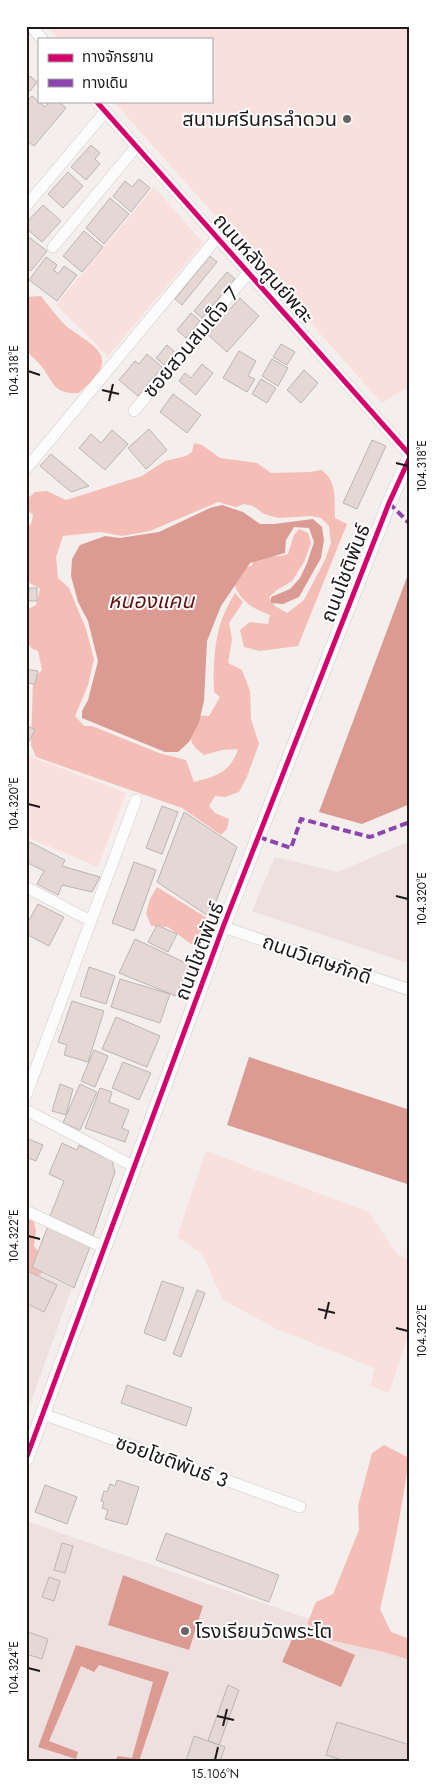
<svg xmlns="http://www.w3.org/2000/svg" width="436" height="1787" font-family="Jost,'Noto Sans Thai',sans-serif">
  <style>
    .built { fill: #eee0de }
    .green { fill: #f9e0dc }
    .forest { fill: #f4beb7 }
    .water { fill: #db9b92 }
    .building { fill: #e4d7d4; stroke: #bab6b5 }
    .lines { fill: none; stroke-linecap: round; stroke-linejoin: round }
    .minor-casing { stroke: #cfcaca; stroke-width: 12 }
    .tertiary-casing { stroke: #cfcaca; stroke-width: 15 }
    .minor { stroke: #fdfcfc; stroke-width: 11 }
    .tertiary { stroke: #fdfcfc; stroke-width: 14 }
    .quiet { stroke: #8e44ad; stroke-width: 4; stroke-dasharray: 8 4; stroke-linecap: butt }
    .cycleway-casing { stroke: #fff; stroke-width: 8 }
    .cycleway { stroke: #d6006c; stroke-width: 5 }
    .ticks { fill: none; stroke: #1e1a19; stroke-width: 2 }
    .poi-dot { fill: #696463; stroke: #fff; stroke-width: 2 }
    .labels { text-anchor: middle; stroke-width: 4; stroke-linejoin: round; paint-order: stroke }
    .poi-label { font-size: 20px; fill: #1e1a19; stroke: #fff; text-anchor: end }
    .street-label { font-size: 20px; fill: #1e1a19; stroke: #fff }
    .water-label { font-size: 21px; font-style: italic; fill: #62100c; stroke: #fff }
    .neatline { fill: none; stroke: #1e1a19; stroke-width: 2 }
    .ticks-label { font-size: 12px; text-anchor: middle; fill: #1e1a19 }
  </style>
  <rect width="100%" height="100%" fill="#f4eeed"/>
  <path class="built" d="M410,841v123l-158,-53 23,-54 63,15z
    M26,1266l46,22 -45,124h-1z
    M29,1522l381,132v107h-384v-233z"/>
  <path class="green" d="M48,26h362v360l-28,17 -269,-302h98v-62h-153z
    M154,187l49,56 -95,113 -52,-51z
    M26,755l100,38 -28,74 -72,-30z
    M206,1151l163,61 28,42 13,6v69l-21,64 -19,-7 5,-18 -100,-40 -52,-28 -21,-46 -25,-17z"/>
  <path class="forest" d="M41,296c8,10 16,21 25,30 9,8 39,22 36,37 -1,13 -15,22 -23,30 -25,1 -24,-8 -37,-26 -5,-7 -12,-11 -16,-18v-52z
    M194,443l8,2 18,13 37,5 14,10 39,-1 11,-2c17,11 13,30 14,48l12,6 -49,122 -38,5 -16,-4 -4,-17 10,-8 18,2 2,-9c-19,-7 -30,-14 -37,-34l8,-14 10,-1 6,-10c12,-1 20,2 31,-2l6,-19 5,-6 9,4 3,10 -7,19 -12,19 -15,9 -8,7 6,9 12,7 17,-13 21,-40 6,-17 -2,-17 -8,-8 -10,-2 -33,2 -14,-4 -11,-8 -9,-2 -8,3 -18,-5 -68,29 -28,5 -21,-4 -38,4 -7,21 2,21 11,10 17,41 8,30 -6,26 -13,31 9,10h8l67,27 27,7 8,22c22,-6 36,-9 44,-33l-16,1 -18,5c-17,-13 -16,-20 -12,-40l17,1 11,-19 -6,-5c-1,-24 0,-55 10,-78 3,-7 7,-14 11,-21l8,9 -14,21 3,16 -4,24 14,7 8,21 1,28 8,25 -13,35 -7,13 -14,5 -10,-1 -6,10 6,7 14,6 -2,10 -6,6 -39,-27 -146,-51 -5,-12 2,-66 9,-9 -4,-19 -7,-3 -5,-8v-30l10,-5 4,-16 -14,-8v-52l5,-5 2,-9 -7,-7v-8l9,-8 12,-1 19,9 76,-24 23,-15 21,-5 6,-4z
    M157,887l50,31 1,7 -6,18 -7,4 -27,-20 -17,-1 -5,-13 4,-14z
    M26,1218l8,4 2,9 -2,15 12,15c-1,14 -6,16 -20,15z
    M384,1445l25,13c-7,51 -17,101 -29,151l11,23 19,7v21l-26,-8 -55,-12 -22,-16 9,-22 17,-8 26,-64 -1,-24 14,-53z"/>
  <path class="water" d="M222,505l21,7 17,12h14l39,-5 9,8 2,13 -3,18 -22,39 -16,7 -12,-1v-6l19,-8 10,-11 7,-15 7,-21 -5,-14 -15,-1 -8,13 -1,13 -35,10 -29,43 -14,35 -3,60 -5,21 -10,20 -11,10h-13l-83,-34v-7l6,-11 10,-39 -10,-40 -10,-19 -7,-26 1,-17 8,-14 25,-9 15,2 39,-6 51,-24z
    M410,569v235l-48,20 -43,-12z
    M249,1057l161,53v75l-183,-60z
    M123,1575l80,31 -14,44 -81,-25z
    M296,1630l59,25 -14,32 -59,-25z
    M76,1645l93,27 -30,89h-24l3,-5 14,2 21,-76 -54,-17 -5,7 -13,-6 -32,75 29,11 -2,7 -38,-12z"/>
  <path class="building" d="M30,76l7,6 -7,9 -4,-3v-8z
    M32,96l13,11 5,-6h8l8,7 -32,38 -8,-6v-38z
    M91,145l9,8 -5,6 5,5 -14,16 -15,-13z
    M68,172l15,14 -20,22 -15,-14z
    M139,179l11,9 -19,24 -18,-16 12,-15 7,6z
    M110,198l19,16 -25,30 -18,-16z
    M43,205l18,16 -19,21 -16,-14v-5z
    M84,231l19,16 -21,25 -19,-16z
    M26,235l21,16 -16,20 -5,-4z
    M210,256l7,6 -35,43 -7,-6z
    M46,257l11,8 -3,5 4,4 6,-8 13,9 -20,26 -28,-21z
    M227,272l8,7 -33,39 -8,-7z
    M240,298l19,18 -32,36 -20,-18z
    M191,313l9,8 -14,17 -9,-8z
    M281,344l14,8 -8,13 -14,-8z
    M167,345l8,7 -11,13 -8,-7z
    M239,351l17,10 -8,15 7,3 -8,13 -24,-14z
    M147,354l15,13 -24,29 -19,-16 16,-19 4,3z
    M272,359l16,9 -10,18 -16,-10z
    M202,364l11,9 -17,22 -17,-14 6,-8 6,5z
    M304,370l14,13 -17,20 -14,-13z
    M261,379l15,9 -9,15 -15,-9z
    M173,394l28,21 -14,18 -27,-21z
    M149,429l18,21 -21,19 -18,-21z
    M112,430l16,14 -23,26 -26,-22 12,-14 10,9z
    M372,440l14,6 -29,63 -14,-6z
    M51,454l38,32 -18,6 -31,-26z
    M29,588h8v13h-9z
    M26,669l12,2 -3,13 -9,-1z
    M26,725l9,5 -9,17z
    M162,806l16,6 -16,42 -16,-6z
    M184,812l53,35 -27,70 -53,-35z
    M30,842l35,18 -3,6 38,11 -8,15 -30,-7 -4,10 -21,-11 7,-13 -18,-9v-12z
    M134,862l22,8 -22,61 -22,-8z
    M38,904l26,13 -15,29 -23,-12v-8z
    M157,925l20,9 -9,18 -20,-10z
    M135,939l55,26 -14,31 -57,-23z
    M89,967l26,9 -9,28 -26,-8z
    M120,979l50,15 -10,29 -49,-16z
    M72,1001l32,10 -16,51 -24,-7 3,-10 -9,-3z
    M116,1017l44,19 -13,31 -45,-18z
    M94,1050l14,6 -13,31 -14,-6z
    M123,1062l28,11 -12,27 -27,-12z
    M60,1084l13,5 -7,26 -14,-4z
    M80,1084l17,8 -17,38 -17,-7z
    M100,1088l12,4 -3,10 20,8 -7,18 7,3 -4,11 -40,-14z
    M26,1138l17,7 -7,16 -10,-4z
    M62,1143l15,7 2,-5 33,16 3,11 -22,64 -43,-20 14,-35 -15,-7z
    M48,1226l42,21 -16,41 -42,-21z
    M26,1270l31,15 -13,27 -18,-9z
    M162,1281l22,7 -19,53 -21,-8z
    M197,1290l8,3 -24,64 -8,-3z
    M127,1385l65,23 -6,18 -65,-23z
    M117,1480l22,7 -12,38 -22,-6 3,-9 -6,-2 2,-6 -3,-1 3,-10 3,1 3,-8 5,2z
    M45,1485l32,12 -10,27 -32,-12z
    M166,1533l113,42 -10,27 -113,-42z
    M62,1543l11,3 -8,27 -11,-3z
    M49,1577l11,4 -6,20 -12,-4z
    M28,1632l20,7 -6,20 -16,-5z
    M228,1685l11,5 -20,55 -11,-4z
    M337,1722l73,23v16h-65l-19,-6z
    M194,1736l31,11 -5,14h-34z"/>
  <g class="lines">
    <g class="minor-casing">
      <path id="minor" d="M31,26l11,13
        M96,101l314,354
        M26,206l79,-94
        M53,247l83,-100
        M134,411l114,-138
        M26,469l191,-231
        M26,887l65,34
        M223,927l187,63
        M26,1095l110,-295
        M26,1110l109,57
        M26,1211l79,37
        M43,1414l257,93"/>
    </g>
    <g class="tertiary-casing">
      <path id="tertiary" d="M26,1459l197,-532 166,-424 21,-46"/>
    </g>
    <use href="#minor" class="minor"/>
    <use href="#tertiary" class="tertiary"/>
    <path class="quiet" d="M389,503l21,21
      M259,837l32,11 10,-29 69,18 40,-15"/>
    <g class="cycleway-casing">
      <path id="cycleway" d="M96,101l314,354
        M26,1459l197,-532 166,-424 21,-46"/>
    </g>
    <use href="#cycleway" class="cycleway"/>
  </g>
  <path class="ticks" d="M28,371l12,4M102,390l17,4M109,401l4,-17M396,463l12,3M28,804l12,3M396,896l12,3M28,1236l12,3M318,1309l17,4M325,1319l4,-17M396,1328l12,3M28,1668l12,3M217,1716l17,4M223,1726l4,-17M215,1760l3,-13"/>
  <g class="poi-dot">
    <circle cx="347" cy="119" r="5"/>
    <circle cx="185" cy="1631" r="5"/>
  </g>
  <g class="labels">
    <g class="poi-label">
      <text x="337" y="126">สนามศรีนครลำดวน</text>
      <text x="195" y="1638" text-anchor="start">โรงเรียนวัดพระโต</text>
    </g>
    <g class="street-label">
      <text transform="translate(264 268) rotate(48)" y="7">ถนนหลังศูนย์พละ</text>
      <text transform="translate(191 342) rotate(-50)" y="7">ซอยสวนสมเด็จ 7</text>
      <text transform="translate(345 573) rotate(-69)" y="7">ถนนโชติพันธ์</text>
      <text transform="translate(199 951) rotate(-69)" y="7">ถนนโชติพันธ์</text>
      <text transform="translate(317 959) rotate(19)" y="7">ถนนวิเศษภักดี</text>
      <text transform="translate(172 1461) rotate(20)" y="7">ซอยโชติพันธ์ 3</text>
    </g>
    <g class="water-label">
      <text x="151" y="608">หนองแคน</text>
    </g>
  </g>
  <rect width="436" height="1787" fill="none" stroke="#ffffff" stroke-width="55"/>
  <rect x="38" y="38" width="175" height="65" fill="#ffffff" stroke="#a5a3a3"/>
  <rect x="48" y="54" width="25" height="8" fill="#d6006c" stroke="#a5a3a3"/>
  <text x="82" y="62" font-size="15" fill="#1e1a19">ทางจักรยาน</text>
  <rect x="48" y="79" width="25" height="8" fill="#8e44ad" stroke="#a5a3a3"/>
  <text x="82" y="88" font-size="15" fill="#1e1a19">ทางเดิน</text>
  <rect x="28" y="28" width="380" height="1732" class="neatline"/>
  <g class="ticks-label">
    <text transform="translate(14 371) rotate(-90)" y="4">104.318°E</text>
    <text transform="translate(422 466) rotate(-90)" y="4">104.318°E</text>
    <text transform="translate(14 804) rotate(-90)" y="4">104.320°E</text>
    <text transform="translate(422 899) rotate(-90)" y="4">104.320°E</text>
    <text transform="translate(14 1236) rotate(-90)" y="4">104.322°E</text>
    <text transform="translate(422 1331) rotate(-90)" y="4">104.322°E</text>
    <text transform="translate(14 1668) rotate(-90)" y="4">104.324°E</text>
    <text x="215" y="1778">15.106°N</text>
  </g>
</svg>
